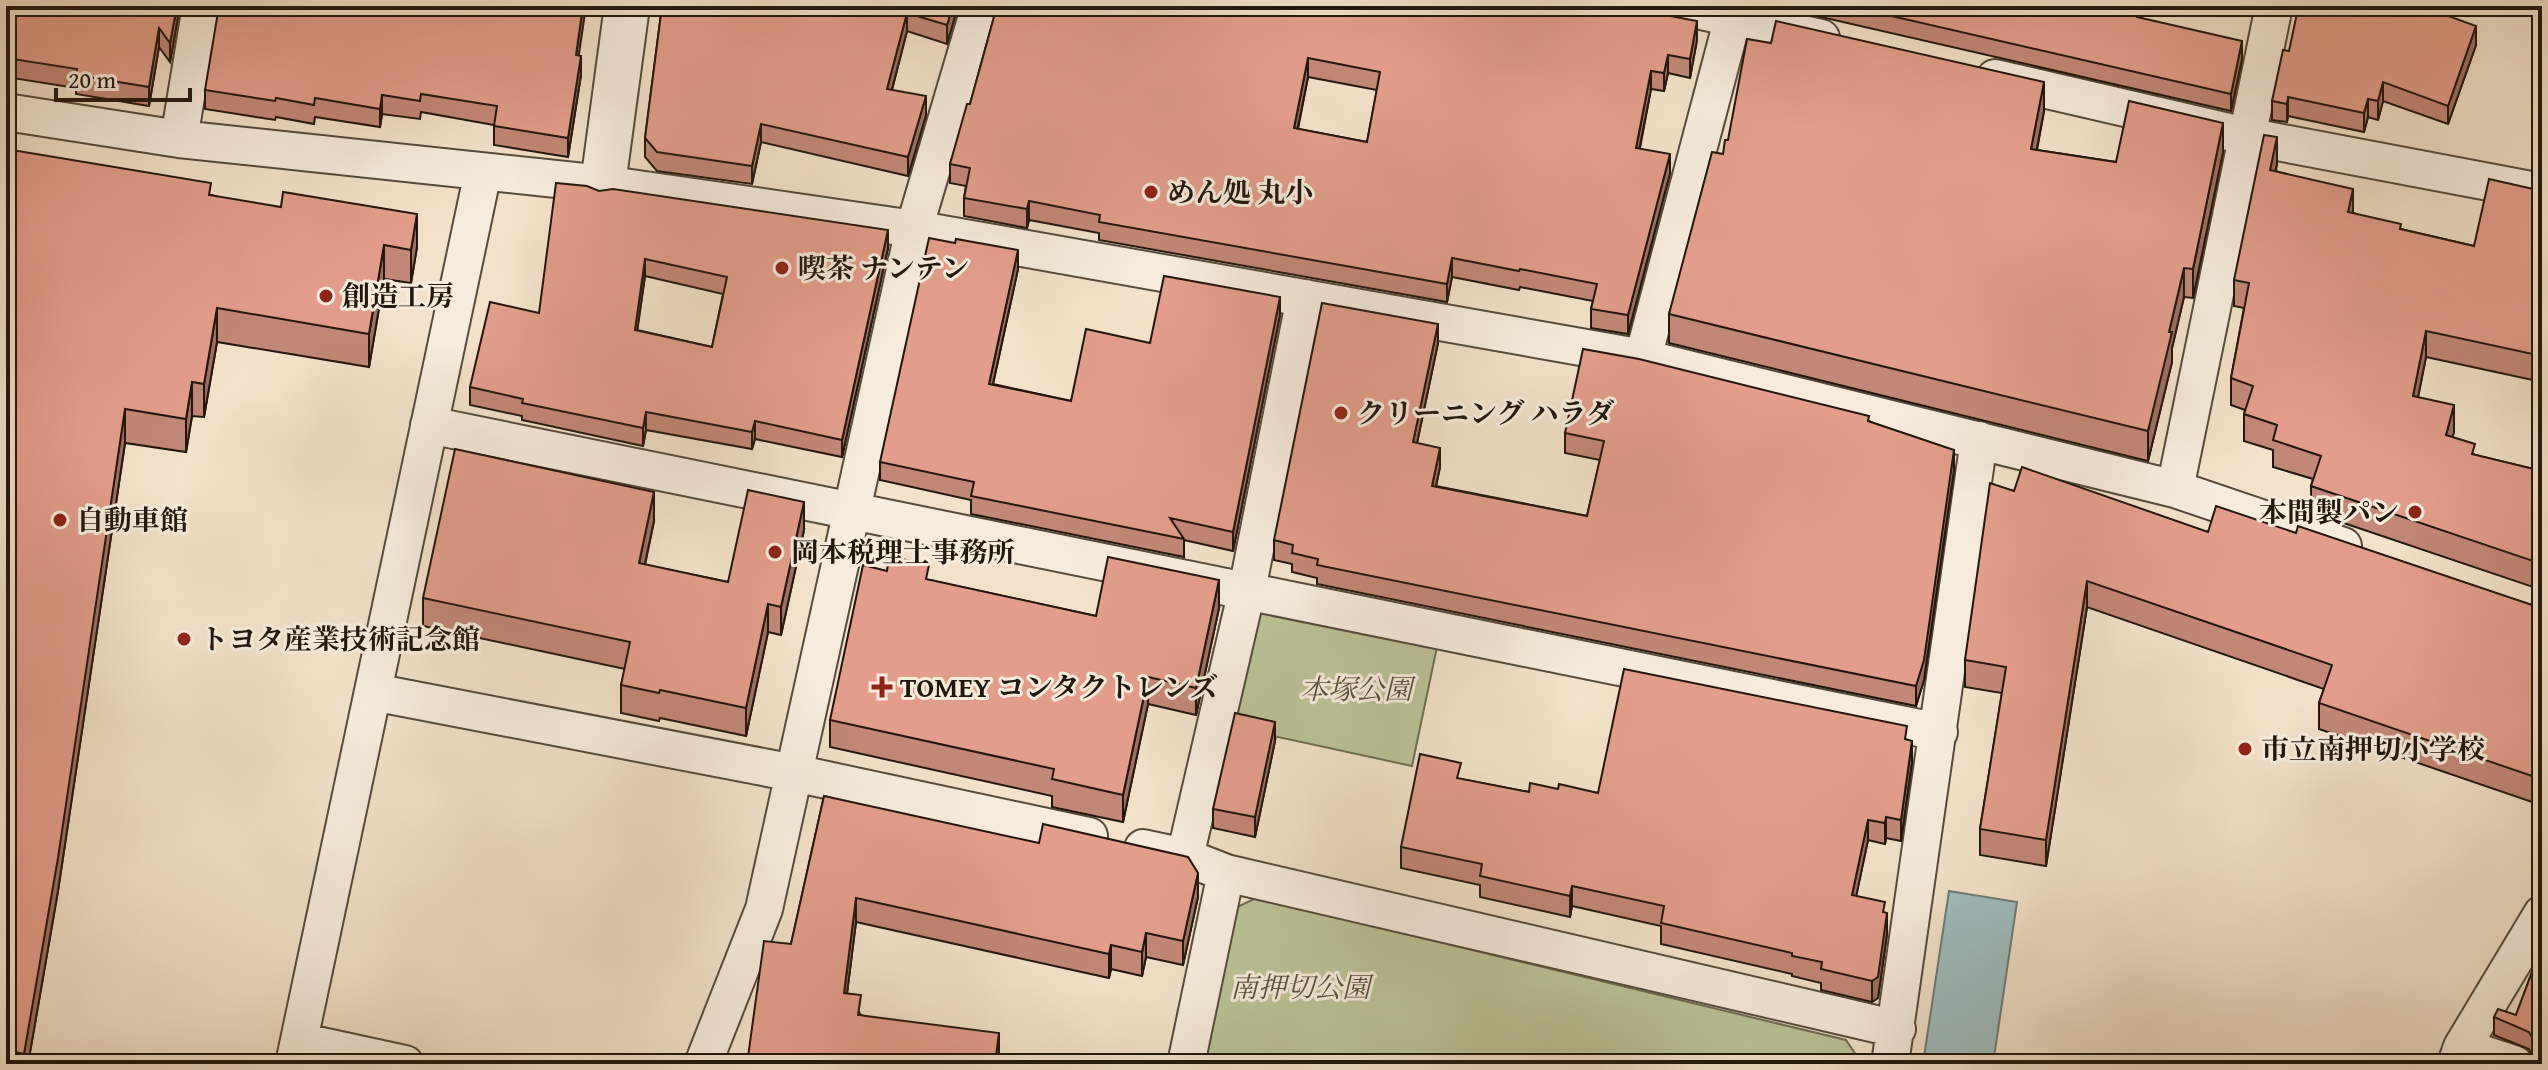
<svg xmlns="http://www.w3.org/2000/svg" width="2548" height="1070" font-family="'Gentium Book Plus','Noto Serif JP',serif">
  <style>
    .green { fill: #bbc396; stroke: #6e6d51; stroke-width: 2 }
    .water { fill: #9ebcbe; stroke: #6c7a77; stroke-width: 2 }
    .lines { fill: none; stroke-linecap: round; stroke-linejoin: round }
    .minor-casing { stroke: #564a3b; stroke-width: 40 }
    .tertiary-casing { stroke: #564a3b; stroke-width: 48 }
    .minor { stroke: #f7ecdc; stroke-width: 36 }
    .tertiary { stroke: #f7ecdc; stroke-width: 44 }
    .wall { fill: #c28877; stroke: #22170c; stroke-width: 2; fill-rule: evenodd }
    .shaded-wall { fill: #9e6f61; stroke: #22170c; stroke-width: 2 }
    .building { fill: #e29e8a; stroke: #22170c; stroke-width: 2; fill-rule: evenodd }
    .poi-dot { fill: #8f2418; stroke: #f7ecdc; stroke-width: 3 }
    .labels { text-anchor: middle; stroke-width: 6; stroke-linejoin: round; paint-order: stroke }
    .poi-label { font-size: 28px; font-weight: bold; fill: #22170c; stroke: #f7ecdc; text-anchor: start }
    .park-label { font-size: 28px; font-style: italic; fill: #58533c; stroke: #f7ecdc }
  </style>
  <rect width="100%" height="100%" fill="#f3e2c9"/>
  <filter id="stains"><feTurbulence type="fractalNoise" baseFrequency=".0025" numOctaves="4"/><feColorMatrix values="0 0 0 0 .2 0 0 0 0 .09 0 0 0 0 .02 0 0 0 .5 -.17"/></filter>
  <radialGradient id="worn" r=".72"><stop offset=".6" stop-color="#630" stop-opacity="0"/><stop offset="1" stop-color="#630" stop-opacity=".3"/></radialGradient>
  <path class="green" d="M1267,606l171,36 -26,124 -185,-40 25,-107z
    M1256,898l590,142 16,24h-659l32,-156z"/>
  <path class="water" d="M1949,891l68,11 -24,162h-20l-49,-7z"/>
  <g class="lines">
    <g class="minor-casing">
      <path id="minor" d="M1679,6l142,32
        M1995,78l251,58 296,56
        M6,112l173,27 424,45 311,45 729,129 532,131 168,57
        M179,139l22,-133
        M1643,358l93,-352
        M429,425l1510,307
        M2175,489l99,-483
        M373,692l421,81 295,63
        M1143,848l42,9 41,16 671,156
        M1185,857l62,-267 58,-292
        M299,1041l106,23
        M2462,1047l52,17
        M294,1064l189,-892
        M703,1064l61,-155 150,-680 66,-223
        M1186,1064l40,-191
        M1890,1064l89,-624
        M2456,1064l6,-17 80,-133"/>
    </g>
    <g class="tertiary-casing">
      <path id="tertiary" d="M603,184l24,-178"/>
    </g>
    <use href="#minor" class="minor"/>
    <use href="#tertiary" class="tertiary"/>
  </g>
  <path class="wall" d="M6,6h174l-10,56 -11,-15 -10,59 -73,-12v-6l-70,-11z
    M662,6h296l-11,38 -40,-13 -15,59 34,25 -18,61 -147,-34 -9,42 -95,-13 -12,-14v-19z
    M997,6l670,10 30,24 -7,38 -22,-5 -4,18 -13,-2 -11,59 30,25 -42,161 -37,-6v-19l2,-8 -73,-14 -1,3 -67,-13 -5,25 -348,-62v-7l-70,-13 -2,8 -63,-12v-18l2,-12 -16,-3v-19l20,-60zM1308,77l69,13 -10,52 -69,-13z
    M1786,6h358l-3,12 101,41 -11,52 -445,-102z
    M2476,45l-28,79 -65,-23 -5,19 -10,-3 -4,15 -76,-16 -1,6 -15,-2v-19l17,-50z
    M578,56l3,19 -13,82 -74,-12v-20l-73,-13 -1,7 -38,-5 -2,13 -65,-10 -1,7 -38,-7 -1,3 -70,-11v-19z
    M2044,111l-7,39 79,12 107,-10 -30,146 -9,-1 -12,51v14l-24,99 -479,-118v-29l59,-174z
    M6,149l205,46 206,52 -6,36 -27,-4 -15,88 -152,-25 -13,75 -12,-1 -6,36 -61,-9 -67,448 -30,173h-22z
    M2277,163l-1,8 77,42 48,16 73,17 68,-55v191l-116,-25 -8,40 36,35 -2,5 23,18 67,16v119l-231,-78v-26l2,-7 -40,-12v-17l-29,-9v-27l1,-4 -14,-5v-27l13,-70 -10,-2v-26z
    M599,191l289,57 -46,209 -87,-18 -3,10 -106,-19 -3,16 -121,-26v-4l-52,-11v-18l69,-74zM645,276l78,18 -11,53 -75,-17z
    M1018,269l-25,115 78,17 79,-58 130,-28 -47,236 -49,-11v17l-213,-43v-14l-91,-20v-18z
    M1438,343l-21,100 23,24 -4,19 151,30 13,-56 -35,-7v-20l304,-12 85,49 -30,210 -8,26 -599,-122v-6l-25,-6v-8l-18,-4v-20z
    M2014,491l194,41 88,1 239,73h7v182l-5,-2 -5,16 -213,-73v-26l5,-14 -237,-82 -41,259 -66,-11v-26l22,-136 -37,-6v-27z
    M654,521l-9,44 83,17 76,-52 -23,105 -13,-3 -22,104 -86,-18 -1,3 -38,-8v-28l4,-16 -202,-43v-28z
    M929,580l167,36 123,-8 -23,107 -48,-11 -25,118 -71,-15v-11l-222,-49v-27z
    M1907,740l5,22 -11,79 -15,-3 -1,6 -17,-4 -12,56 29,17 2,21 -9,64 -6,4 -51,-12v-7l-29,-7v-2l-131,-30v-18l-89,-20 -2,11 -90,-20v-12l-79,-17v-21l60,-68 68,13 29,-3 40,4z
    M1275,741l-20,96 -42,-9v-19z
    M824,796l374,101 -15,68 -37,-8 -4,19 -31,-7 -2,9 -253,-56 -9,72 14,21 138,42v7h-252l44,-120z
    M2542,945v119l-15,-2 5,-6 -3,-7 -35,-14v-18l22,-2z"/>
  <path class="shaded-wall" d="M177,6h3l-10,56v-19z
    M583,6h3l-10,68v-19z
    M953,6h5l-11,38v-19z
    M2140,6h4l-7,28v-17z
    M907,13v18l-20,77v-19z
    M1697,21v19l-7,38v-19z
    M2476,26v19l-28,79v-18z
    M159,28v19l-10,59v-19z
    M2242,41v18l-11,52v-17z
    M1668,55v18l-4,18v-18z
    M581,56v19l-13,82v-19z
    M1308,58v19l-14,69v-18z
    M1651,71v18l-15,77v-18z
    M2044,82v29l-13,68v-30z
    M2383,82v19l-5,19v-19z
    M382,95v19l-2,13v-18z
    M926,96v19l-18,61v-19z
    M2288,97v19l-1,6v-18z
    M2368,99v18l-4,15v-19z
    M2223,123v29l-30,146v-29z
    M761,124v18l-9,42v-18z
    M2277,137v26l-7,33v-26z
    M1670,154v19l-42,161v-19z
    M2353,189v26l-5,-3z
    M1029,201v19l-2,8v-19z
    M417,214v33l-6,36v-33z
    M888,230v18l-46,209v-17z
    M384,245v34l-15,88v-33z
    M1018,250v19l-29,133v-18z
    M1452,258v19l-5,25v-18z
    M645,259v17l-10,71v-17z
    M2184,268v29l-12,51v14l-24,99v-30l21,-99z
    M1280,297v18l-47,236v-19z
    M217,308v34l-13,75v-33z
    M1438,324v19l-25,119v-20z
    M2426,331v26l-13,65v-26z
    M192,382v34l-6,36v-33z
    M2454,405v27l-8,29v-26z
    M125,409v34l-67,448 -30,173h-4v-10z
    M646,412v18l-3,16v-18z
    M755,421v18l-3,10v-17z
    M1440,448v19l-8,38v-19z
    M1954,450v20l-30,210 -8,26v-20z
    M654,492v29l-15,70v-28z
    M804,502v28l-23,105v-28z
    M1219,580v28l-23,107v-27z
    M2087,581v26l-41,259v-26z
    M768,604v28l-22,104v-28z
    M1148,677v27l-25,118v-27z
    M1275,722v19l-20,96v-20z
    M1912,741v21l-11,79v-21z
    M2537,760v26l-5,16v-26z
    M1886,817v21l-1,6v-21z
    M1868,820v20l-16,76v-21z
    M1198,873v24l-15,68v-24z
    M1572,886v20l-2,11v-21z
    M856,898v24l-12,95v-24z
    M1887,913v21l-9,64 -6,4v-21z
    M1146,933v24l-4,19v-24z
    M1111,945v24l-2,9v-24z
    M999,1033v31h-4z"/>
  <path class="building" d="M6,6h171l-7,37 -11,-15 -10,59 -73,-12 1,-6 -71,-11z
    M219,6h146l32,5 1,-3 27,4 1,-6h157l-7,49 5,1 -13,82 -74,-12 3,-20 -76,-12 -1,7 -38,-6 -2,14 -65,-11 -1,7 -38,-7 -1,3 -70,-11z
    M662,6h291l-6,19 -40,-12 -20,76 39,7 -18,61 -147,-33 -9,42 -95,-14 -12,-14z
    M997,6h670l-2,9 32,6 -7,38 -22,-4 -4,18 -13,-2 -15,77 34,6 -42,161 -37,-6 6,-25 -77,-15 -1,2 -67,-13 -5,26 -348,-62 1,-7 -71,-14 -2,8 -63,-11 6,-30 -20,-4 17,-60h3zM1308,58l72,14 -13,70 -73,-14z
    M1848,6h292l-3,11 105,24 -11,53z
    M2303,6h118l55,20 -28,80 -65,-24 -5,19 -10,-2 -4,14 -76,-16 -1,7 -15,-3 11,-51 6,1 8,-38 3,1z
    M1776,21l268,61 -13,67 85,13 13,-61 94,22 -30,146 -9,-1 -15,64h3l-24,99 -479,-117 43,-162 11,2 2,-14h3l19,-101 24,4z
    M2264,135l13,2 -7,33 83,19 -5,23 53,12 -1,5 74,17 15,-67 53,12v118l-3,12 3,1v34l-116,-25 -13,65 41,9 -8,30 29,9 -3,10 70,17v17l-3,13 3,1v62l-231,-78 10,-30 -48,-16 4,-15 -33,-11 9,-28 -22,-8 18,-95 -15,-3z
    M6,149l205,34 -2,12 72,12 2,-15 134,22 -6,36 -27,-5 -15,89 -152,-26 -13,76 -12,-2 -6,37 -61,-10 -67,449 -34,196 -18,-4z
    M556,183l31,3 12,5 14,-2 275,41 -46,210 -87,-19 -3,11 -106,-20 -3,16 -121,-25 1,-4 -53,-12 20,-85 49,11zM645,259l82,18 -15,70 -77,-17z
    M929,238l26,5 1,-4 62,11 -29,134 82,17 15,-72 64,14 14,-67 116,21 -47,235 -63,-14 14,21 -213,-43 3,-14 -94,-20z
    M1322,303l116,21 -25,118 27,6 -8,38 155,30 17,-75 -39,-8 18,-84 56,10 230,57 -1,5 86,29 -30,210 -8,26 -599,-121 1,-6 -26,-6 1,-8 -19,-5z
    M455,449l199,43 -15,71 89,19 20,-92 56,12 -23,105 -13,-3 -22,104 -86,-18 -1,3 -38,-8 9,-43 -207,-44z
    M2022,467l186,65 8,-26 80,27 2,-7 237,80h7v155l-5,-1 -5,16 -213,-73 13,-38 -245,-84 -41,259 -66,-11 26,-162 -41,-7 25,-177 24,8z
    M889,556l40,9 -3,14 170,37 12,-59 111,23 -23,108 -48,-11 -25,118 -71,-16 2,-10 -224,-49 33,-155 24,6z
    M1624,669l283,57 -2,13 7,2 -11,79 -15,-3 -1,6 -17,-3 -16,75 33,7 -2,10 4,1 -9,64 -6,4 -51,-12 1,-7 -30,-6v-3l-131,-30 3,-17 -92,-20 -2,10 -90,-20 2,-12 -81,-17 19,-93 41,9 -4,15 72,14 1,-9 28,6 1,-5 39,9z
    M1235,713l40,9 -20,95 -42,-8z
    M824,796l215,47 4,-19 145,33 10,16 -15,68 -37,-8 -4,19 -31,-7 -2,9 -253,-56 -12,95 17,2 -3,20 141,18 -4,31h-248l17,-123 27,3z
    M2542,945v119h-18l3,-2 7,-9 1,-10 -6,-11 -35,-15 4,-8 18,6z
    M2476,1056l31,8h-42z"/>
  <g class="poi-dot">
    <circle cx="1151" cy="192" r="8"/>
    <circle cx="782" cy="268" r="8"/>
    <circle cx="326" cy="296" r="8"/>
    <circle cx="1341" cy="413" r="8"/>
    <circle cx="2415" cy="512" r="8"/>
    <circle cx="60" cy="520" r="8"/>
    <circle cx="775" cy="552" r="8"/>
    <circle cx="184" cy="639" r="8"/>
    <path d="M878 675h8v8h8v8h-8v8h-8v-8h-8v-8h8z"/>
    <circle cx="2245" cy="749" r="8"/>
  </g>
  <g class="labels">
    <g class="poi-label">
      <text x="1167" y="202">めん処 丸小</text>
      <text x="798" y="278">喫茶 ナンテン</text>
      <text x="342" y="306">創造工房</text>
      <text x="1357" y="423">クリーニング ハラダ</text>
      <text x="2399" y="522" text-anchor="end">本間製パン</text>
      <text x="76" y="530">自動車館</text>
      <text x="791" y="562">岡本税理士事務所</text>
      <text x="200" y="649">トヨタ産業技術記念館</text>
      <text x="900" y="697">TOMEY コンタクトレンズ</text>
      <text x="2261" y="759">市立南押切小学校</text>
    </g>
    <g class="park-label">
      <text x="1356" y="699">本塚公園</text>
      <text x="1300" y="997">南押切公園</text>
    </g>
  </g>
  <rect width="2548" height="1070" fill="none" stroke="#f3e2c9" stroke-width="32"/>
  <rect x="8" y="8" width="2532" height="1054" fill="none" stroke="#22170c" stroke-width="4"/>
  <rect x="16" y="16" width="2516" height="1038" fill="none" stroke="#22170c" stroke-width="2"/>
  <path d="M56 88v12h134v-12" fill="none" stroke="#22170c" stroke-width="4"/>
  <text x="68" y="88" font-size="24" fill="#22170c" stroke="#f7ecdc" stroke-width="6" paint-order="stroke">20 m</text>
  <rect width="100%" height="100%" filter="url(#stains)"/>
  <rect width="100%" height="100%" fill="url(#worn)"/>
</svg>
